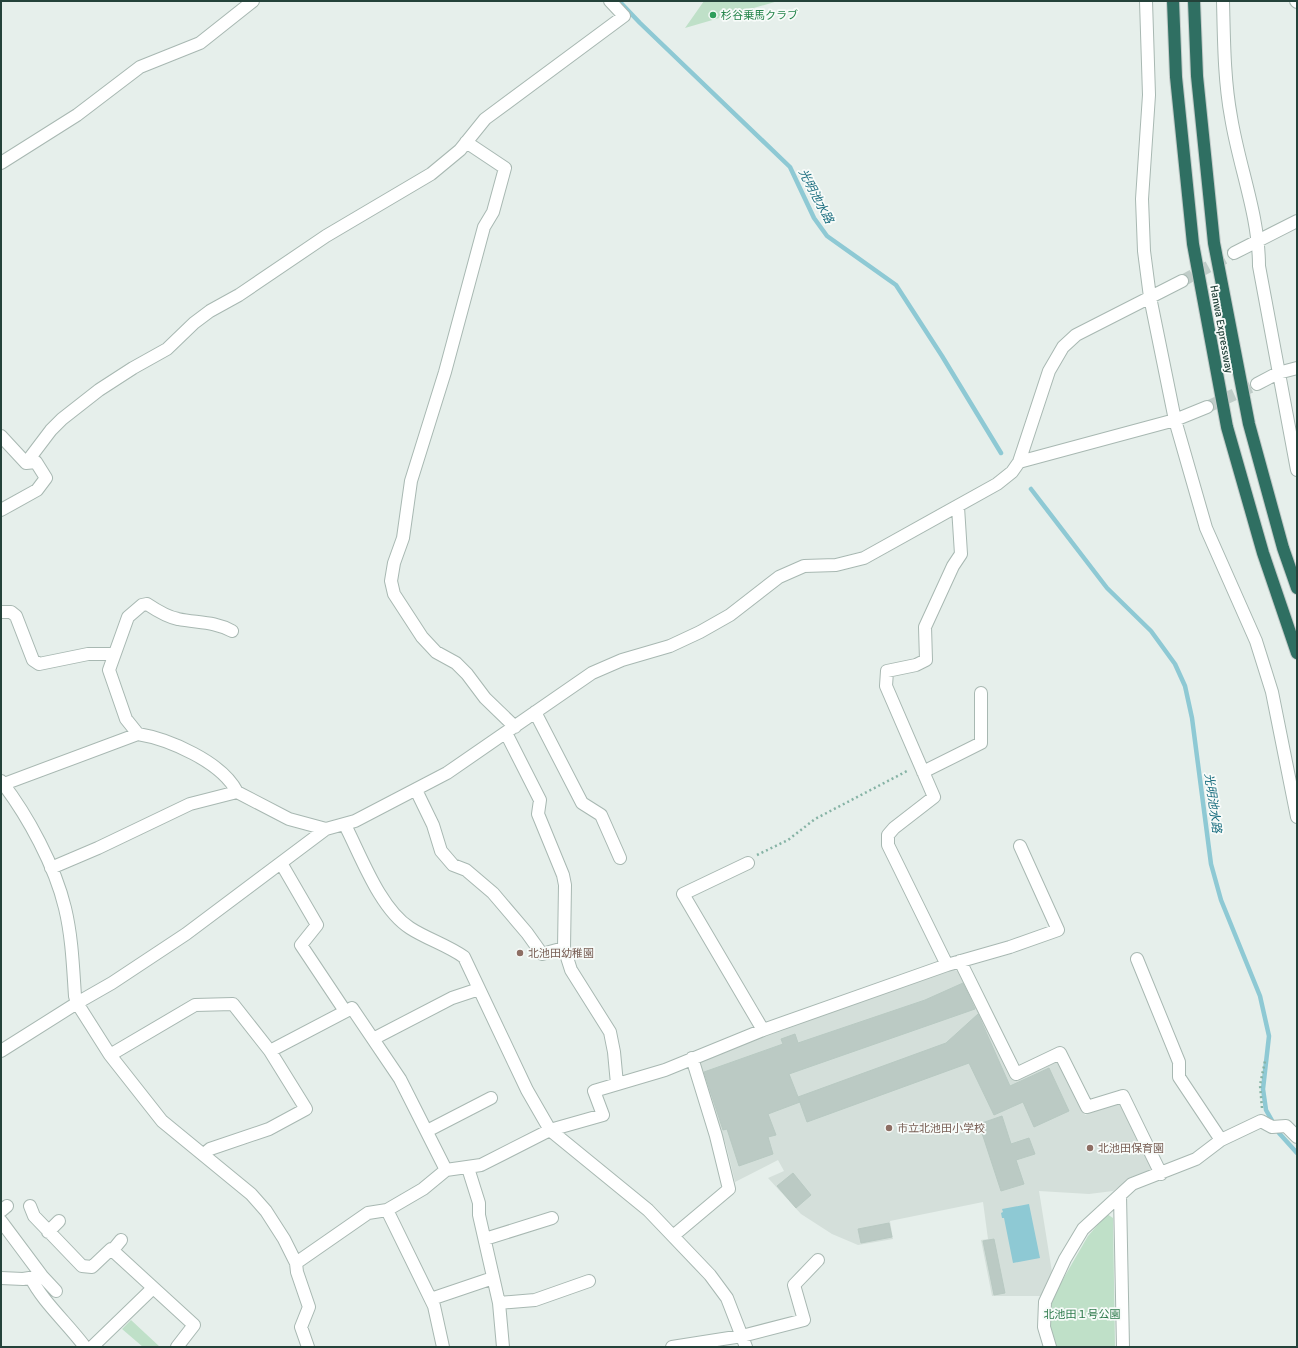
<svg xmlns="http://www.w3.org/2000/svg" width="1298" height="1348" font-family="Signika,'Noto Sans JP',sans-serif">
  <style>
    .built { fill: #d4dfda }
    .green { fill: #bfe0c8 }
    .water { fill: #8ec9d4 }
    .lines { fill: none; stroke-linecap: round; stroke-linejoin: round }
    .stream { stroke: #8ec9d4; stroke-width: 4.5 }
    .building { fill: #bbcac4; stroke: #b8c9c2 }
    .minor-tunnel { stroke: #bfccc8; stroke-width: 12; stroke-dasharray: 12 6; stroke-linecap: butt }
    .minor-casing { stroke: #a8b8b2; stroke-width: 14 }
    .highway-casing { stroke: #c2cac8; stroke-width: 14 }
    .path { stroke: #86b3a5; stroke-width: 2.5; stroke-dasharray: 2 3; stroke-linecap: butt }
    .minor { stroke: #fff; stroke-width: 12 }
    .highway { stroke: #2f6f62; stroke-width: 12 }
    .leisure-dot { fill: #2e9e5b; stroke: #f7fbf9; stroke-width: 1.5 }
    .education-dot { fill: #8d6e63; stroke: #f7fbf9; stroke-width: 1.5 }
    .labels { text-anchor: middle; stroke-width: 3.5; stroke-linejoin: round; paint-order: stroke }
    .leisure-label { font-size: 11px; fill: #27864d; stroke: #f7fbf9; text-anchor: start }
    .street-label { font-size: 11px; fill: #24423a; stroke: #f7fbf9 }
    .education-label { font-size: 11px; fill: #785e54; stroke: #f7fbf9; text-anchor: start }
    .park-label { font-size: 11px; fill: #2d7a4b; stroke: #f7fbf9 }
    .water-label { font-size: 12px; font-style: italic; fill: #1c6f80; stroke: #f7fbf9 }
  </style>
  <rect width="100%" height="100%" fill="#e6efeb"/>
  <path class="built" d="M950,969l12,3 52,107 41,-19 6,3 24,52 30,-13 9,2 29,65 -23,10 -17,12 -24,3 -50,-3 13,81 -9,24h-51l-11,-56 7,-1 -5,-37 -93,19 3,18 -35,6 -26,-11 -31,-20 -33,-36 16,-7 -6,-11 -43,22 -9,-37 -29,-79 1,-8z"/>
  <path class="green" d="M704,1h74l-93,27z
    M1107,1214l6,4 2,129h-60l-6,-27 2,-20 37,-64z
    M131,1320l29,27h-17l-21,-18z"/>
  <path class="water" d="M1029,1204l11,54 -27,5 -9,-45h-2l-1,-5 2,-1 -1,-3z"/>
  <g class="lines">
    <path class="stream" d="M619,1l21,22 150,144 24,51 13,18 69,49 46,71 59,97
      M1031,489l76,99 44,43 24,33 10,22 7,32 19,146 10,36 39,96 9,40 -6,53 3,21 13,23 18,20"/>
  </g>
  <path class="building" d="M963,983l12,26 -186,65 11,28 -32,12 8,21 -8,2 5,17 -34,12 -12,-37 -4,1 -19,-58 79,-28 -2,-5 14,-5 3,9 127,-43z
    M978,1014l32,72 39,-18 20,43 -35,16 -11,-25 -29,13 -25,-52 -162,59 -9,-25 148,-54z
    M1002,1116l9,28 18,-6 6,16 -19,6 8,24 -23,7 -22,-67z
    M793,1173l18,22 -15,13 -19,-22z
    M889,1223l3,14 -31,6 -3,-14z
    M994,1239l11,54 -11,2 -11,-54z"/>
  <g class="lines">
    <path class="minor-tunnel" d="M1182,281l52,-28
      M1207,407l50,-23"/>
    <g class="minor-casing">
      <path id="minor" d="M1146,1l3,94 -7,104 2,52 6,46 25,123 31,108 50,113 16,51 25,125
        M1223,1c1,38 1,78 8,116 8,50 28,98 28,149l38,204
        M1296,1l1,1
        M466,142l39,26 -12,44 -9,15 -39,145 -34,109 -8,57 -9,25 -3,18 3,13 28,43 14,15 20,11 11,11 18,24 30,29
        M1,163l76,-48 63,-48 60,-24 53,-42
        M1234,253l63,-32
        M1257,384l21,-11 19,-5
        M1,436l25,27 10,-1 10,16 -9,12 -36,20
        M1019,462l156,-42 32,-13
        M26,463l25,-33 11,-11 37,-29 34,-22 34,-19 27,-26 16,-12 29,-16 87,-59 105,-62 29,-24 25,-31 139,-103 -14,-15
        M1,612h10l5,4 17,44 6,4 49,-10h26
        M535,712l47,91 19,12 19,43
        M506,733l34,67 -2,14 25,61 2,10 -1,63 7,22 39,62 4,20 3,32
        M138,734l-12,-15 -17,-49 19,-53 14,-12 5,-1c9,6 20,13 31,15 19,4 36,2 54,12
        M923,772l58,-29v-50
        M1,781c27,35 54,85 64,127 7,29 8,59 10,88l2,7 33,52 52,66 89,73 15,17 18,28 12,24 1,9 12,35 -8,20 7,20
        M4,784l134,-50c31,5 84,28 99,58
        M416,790l17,35 8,26 12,14 13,5 27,23 34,40 15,21 22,-6
        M345,825c16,31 35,84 65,103 17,11 37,17 54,29l63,133 23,40 98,80 62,65 17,23 19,49
        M281,863l36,62 -16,20 44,66
        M748,863l-65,31 80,136
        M51,868l47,-20 92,-44 47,-12 52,27 37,10
        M1137,959l42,103v15l42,63
        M960,961l56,113 44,-21 27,54 36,-11 38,78
        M947,965l-59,-120v-10l6,-7 40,-31 -48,-111 1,-15 29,-6 10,-5 -1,-33 28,-61 8,-12 -3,-47
        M373,1039l79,-41 27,-9
        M1,1051l76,-48 35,-20 74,-49 140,-105 29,-8 92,-48 145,-100 30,-13 48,-14 30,-14 30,-17 49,-38 25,-11 32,-1 28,-7 133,-74 15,-12 7,-10 30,-91 14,-24 13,-12 106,-54
        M110,1055l85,-50 38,-1 37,47 82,-43 48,71 46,91
        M427,1131l64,-33
        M204,1154l6,-5 59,-20 37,-20 -36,-58
        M468,1168l11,35v12l20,88 4,44
        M1120,1195l3,152
        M30,1206l4,10 48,50 10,1 19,-18 83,76 -17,22
        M387,1210l47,96 9,41
        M1,1211l6,-5
        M1,1221l41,55 -19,3 -22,-1
        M48,1232l11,-11
        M673,1236l56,-47 -13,-53 -24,-78
        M485,1239l67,-21
        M112,1251l9,-11
        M296,1263l72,-50 19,-3 36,-21 23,-19 35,-5 69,-35 53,-15 -9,-24 71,-21 98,-40 184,-65 63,-18 48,-17 -38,-84
        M42,1276l14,15
        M31,1278c11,23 38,47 54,69
        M431,1299l62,-21
        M499,1303l36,-3 54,-19
        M92,1347l60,-58
        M672,1347l70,-11 62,-16 -10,-35 24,-25
        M1050,1347l-6,-20 1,-25 20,-43 18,-30 49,-45 64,-25 25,-19 40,-19 11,6 14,-1 11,11"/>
    </g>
    <g class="highway-casing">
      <path id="highway" d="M1173,1l3,76 17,167 34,183 36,126 34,100
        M1194,1l3,75 17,167 35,181 34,124 14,40"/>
    </g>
    <path class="path" d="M757,855l31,-15 27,-21 94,-49
      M1262,1108l-2,-23 5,-24"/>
    <use href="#minor" class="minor"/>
    <use href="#highway" class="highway"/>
  </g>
  <circle class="leisure-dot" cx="713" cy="15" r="4"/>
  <g class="education-dot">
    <circle cx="520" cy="953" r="4"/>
    <circle cx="889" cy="1128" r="4"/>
    <circle cx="1090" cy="1148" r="4"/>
  </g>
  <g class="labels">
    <g class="leisure-label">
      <text x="721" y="19">杉谷乗馬クラブ</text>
    </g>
    <g class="street-label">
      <text transform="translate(1222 329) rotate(80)" y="4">Hanwa Expressway</text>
    </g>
    <g class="education-label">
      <text x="528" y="957">北池田幼稚園</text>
      <text x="897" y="1132">市立北池田小学校</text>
      <text x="1098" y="1152">北池田保育園</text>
    </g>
    <g class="park-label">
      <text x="1082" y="1318">北池田１号公園</text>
    </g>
    <g class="water-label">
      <text transform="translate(816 196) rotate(62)" y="4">光明池水路</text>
      <text transform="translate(1213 803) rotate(82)" y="4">光明池水路</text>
    </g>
  </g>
  <rect width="1298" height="1348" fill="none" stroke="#24423a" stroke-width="4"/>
</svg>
